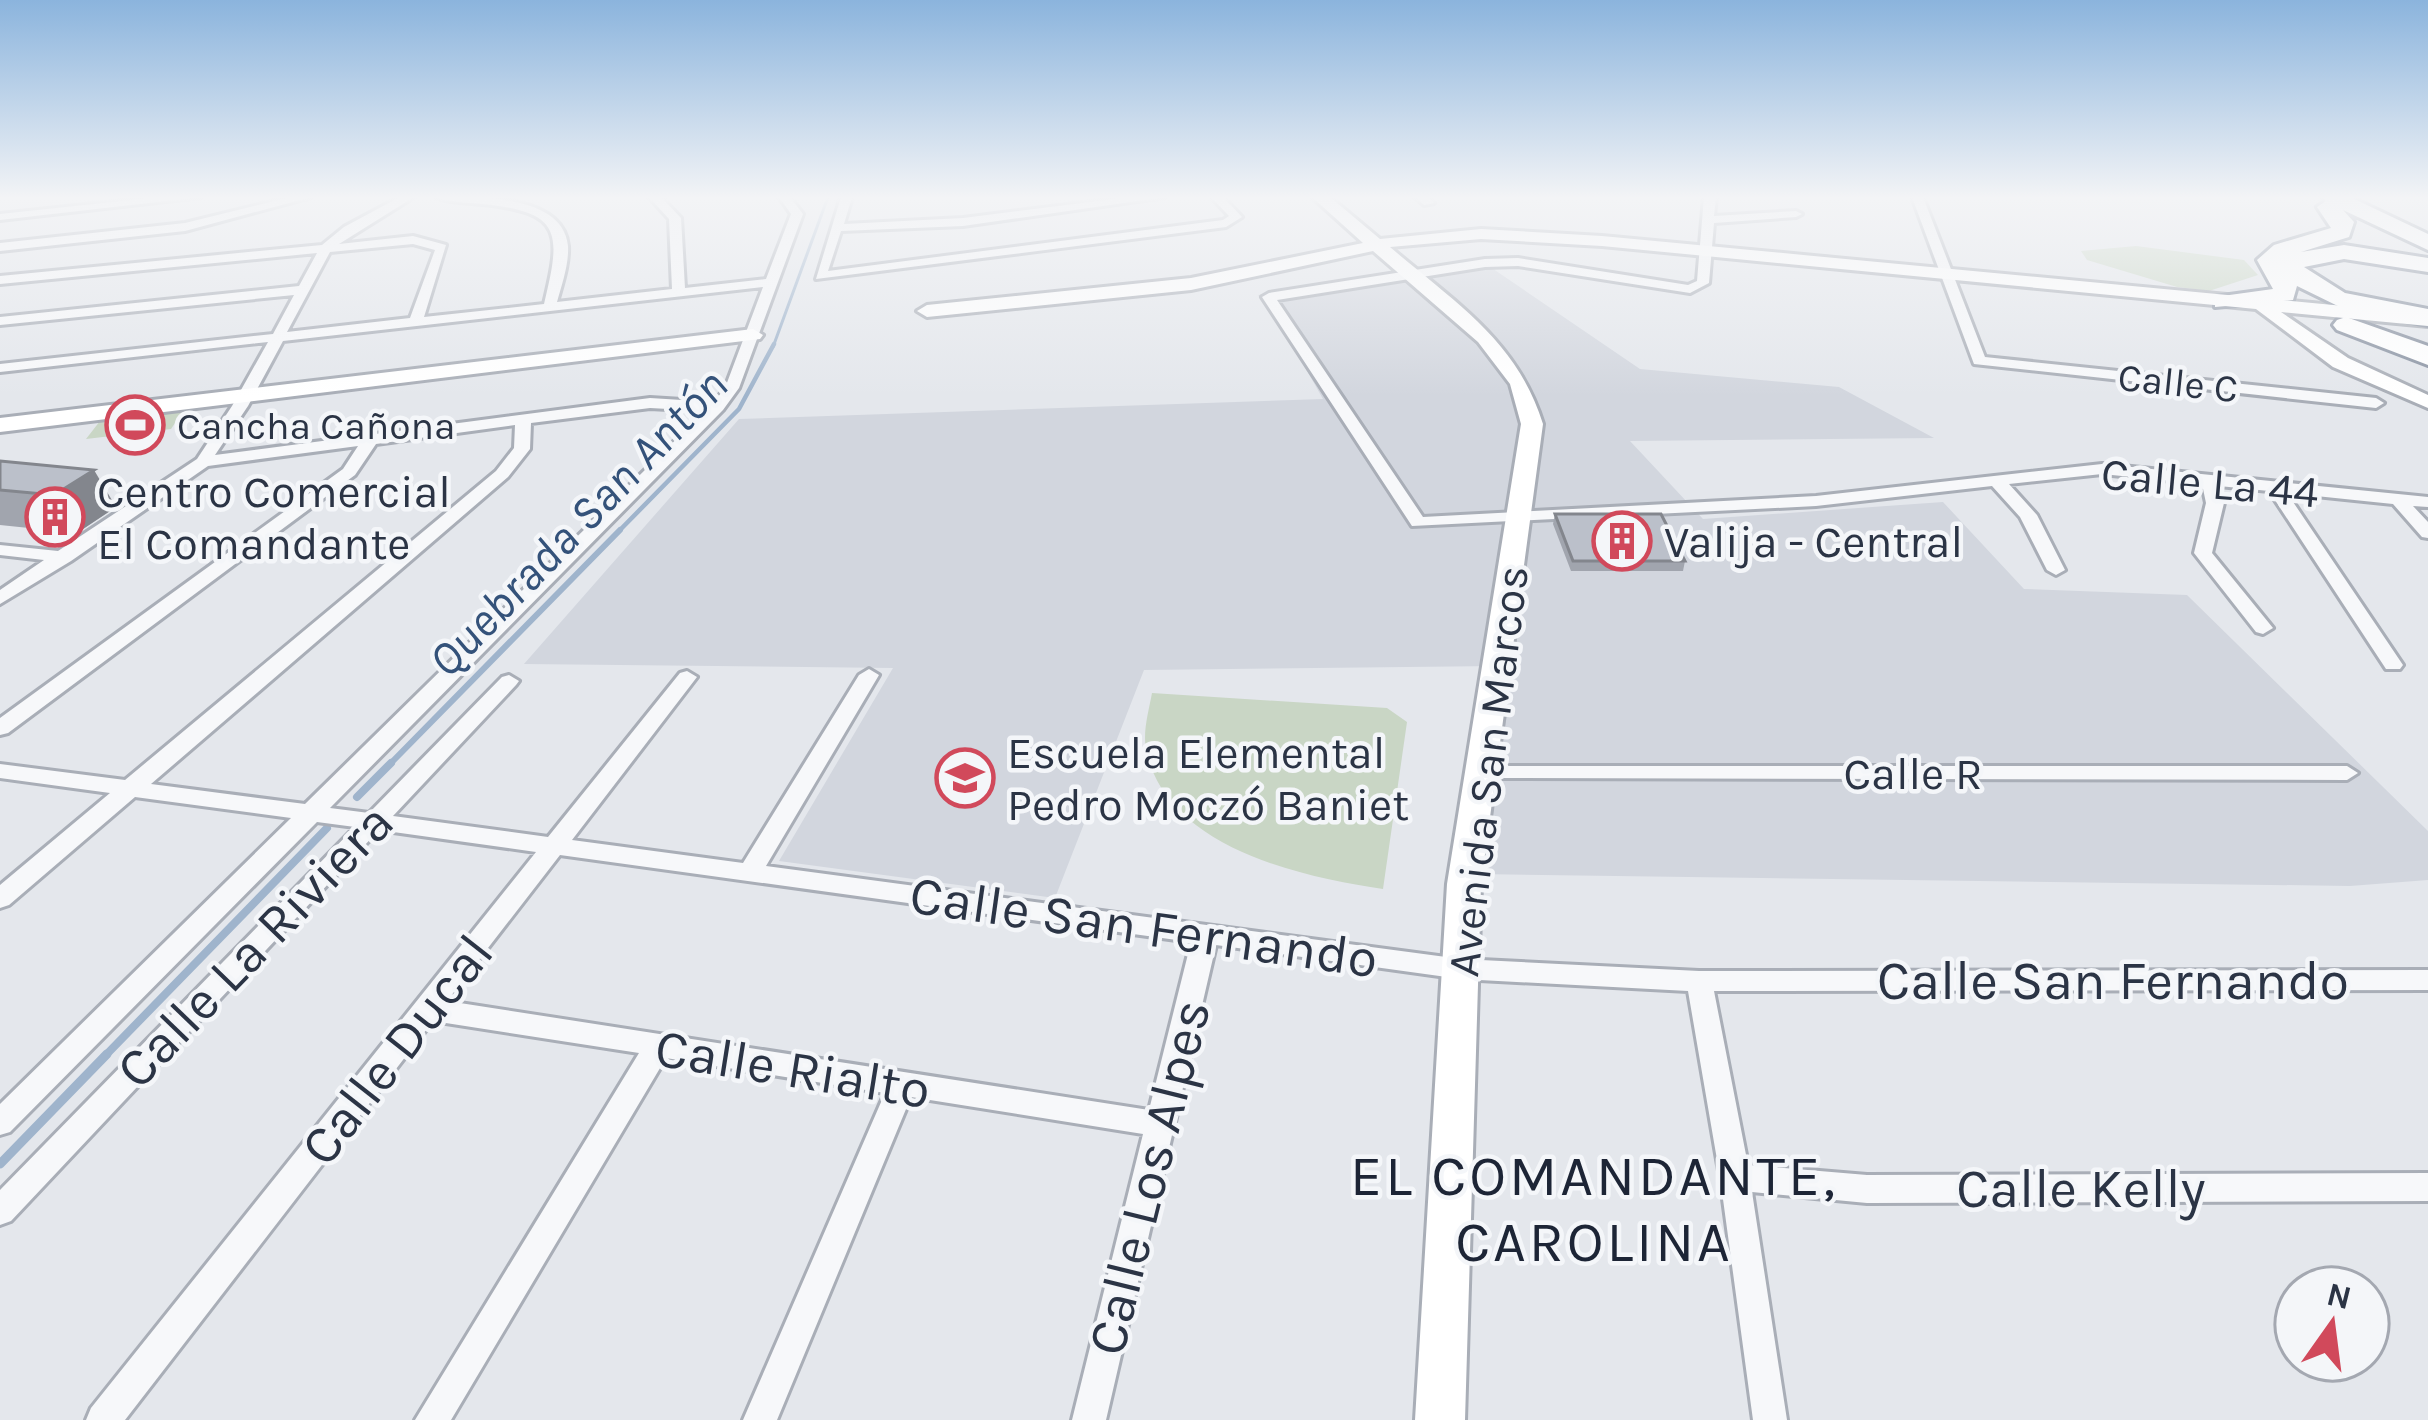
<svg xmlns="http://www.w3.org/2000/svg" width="2428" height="1420" font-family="Karla,sans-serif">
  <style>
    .built { fill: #d2d6de }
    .green { fill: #c9d6c5 }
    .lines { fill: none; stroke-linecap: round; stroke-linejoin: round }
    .stream-far4 { stroke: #9fb4cc; stroke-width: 3 }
    .stream-far3 { stroke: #9fb4cc; stroke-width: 4.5 }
    .stream-far2 { stroke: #9fb4cc; stroke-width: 6 }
    .stream-far1 { stroke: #9fb4cc; stroke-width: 8 }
    .stream { stroke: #9fb4cc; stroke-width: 9 }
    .street-casing { stroke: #a9aeb7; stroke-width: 6 }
    .secondary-casing { stroke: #a9aeb7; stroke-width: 6 }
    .highway-casing { stroke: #8b94a3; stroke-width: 6 }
    .street { fill: #f7f8fa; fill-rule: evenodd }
    .secondary { fill: #fff; fill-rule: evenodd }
    .highway { fill: #fff; fill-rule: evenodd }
    .wall { fill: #a1a5ae }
    .shaded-wall { fill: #83868d }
    .building { fill: #bbc0ca; stroke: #83868d; stroke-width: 3 }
    .labels { text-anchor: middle; stroke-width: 9; stroke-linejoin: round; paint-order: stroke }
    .far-street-label { font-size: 39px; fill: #2b3445; stroke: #f4f6f9 }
    .far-poi-label { font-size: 39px; fill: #2b3445; stroke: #f4f6f9; text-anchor: start }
    .street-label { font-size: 45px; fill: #2b3445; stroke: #f4f6f9 }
    .poi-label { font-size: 45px; fill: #2b3445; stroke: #f4f6f9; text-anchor: start }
    .water-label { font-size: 48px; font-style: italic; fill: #34527a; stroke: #f4f6f9 }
    .near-street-label { font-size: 54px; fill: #2b3445; stroke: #f4f6f9 }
    .near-neighbourhood-label { font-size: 57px; letter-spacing: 3px; fill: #1d2536; stroke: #f4f6f9 }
  </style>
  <rect width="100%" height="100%" fill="#e4e7ec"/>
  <path class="built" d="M1483,262l157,107 199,18 95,51 -304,3 73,78 240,-17 81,87 163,6 241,236v49l-78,6 -874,-12 21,-208 -353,4 -89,228 -276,-37 114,-193 -369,-4 215,-245 584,-20 -50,-88 -15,-16z"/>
  <path class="green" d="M2136,246l108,14 14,15 -49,16 -32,-4 -90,-27 -6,-9z
    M183,411l-12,18 -85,10 14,-18z
    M1152,693l235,15 20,14 -24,167c-79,-12 -209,-39 -235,-131 -7,-22 0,-43 4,-65z"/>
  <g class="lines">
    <path class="stream-far4" d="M773,347l55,-150"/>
    <path class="stream-far3" d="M617,533l122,-124 35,-65"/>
    <path class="stream-far2" d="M388,766l232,-236"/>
    <path class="stream-far1" d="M357,797l34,-34
      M104,1057l223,-229"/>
    <path class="stream" d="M0,1164l107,-110"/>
    <g class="street-casing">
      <path id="street" d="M159,197h42l-201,23v-6z
        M291,197h20l-126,34 -185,20v-8l185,-20z
        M400,197h14l-75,47 74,-8 33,9 -22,72 120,-13c17,-71 19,-92 -62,-100 -16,-2 -33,-1 -46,-7 37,0 127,-4 132,49 1,18 -6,38 -11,56l115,-13 -3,-70 -20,-22h12l20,21 4,70 81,-9 25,-65 -12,-17h11l13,17 -64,174 -16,22 -393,398 39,5 133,-136 7,-2 10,6 -3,4 -123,131 155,21 132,-164 7,-2 10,6 -125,163 171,23 116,-188 10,-6 10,6 -113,191 695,93 238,12 729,-1v20l-714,1 34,174 119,10 561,-2v28l-561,2 -115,-11 35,228h-34l-33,-243 -32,-186 -227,-12 -245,-34 -110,475h-34l71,-286 -232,-37 -134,323h-34l142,-327 -219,-35 -215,362h-36l224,-367 -206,-32 -308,399h-39l5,-12 445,-556 -157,-22 -368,391 -11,4v-35l355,-363 -38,-5 -307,310 -10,3v-31l291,-286 -156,-21 -126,108 -9,3v-23l110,-92 -110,-15v-14l125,16 371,-309 18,-23 1,-23 -139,19 -21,31 -347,258 -8,2v-17l343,-249 15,-23 -150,20 -137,95 -71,43v-14l44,-30 -44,-5v-10l58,6 139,-92 35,-53 36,-64 -268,30v-8l273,-30 21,-39 -294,30v-8l299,-31 18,-33 -317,31v-8l322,-31 22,-18zM413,244l22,6 -25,68 -123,14 43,-80zM763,287l-38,101 -11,14 -64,-4 -435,57 33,-49 35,-65zM650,408l55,3 -400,393 -154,-20 357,-307 22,-28 1,-26zM560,855l631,87 -42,168 -702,-109z
        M841,197h11l-8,27 119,-6 167,-21h35l-202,29 -122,5 -13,40 395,-51 6,-4 -18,-19h12l19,20 -16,10 -410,52z
        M1415,197h13l6,6 -10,2z
        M1704,197h12l-2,19 82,-5 6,3 -6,3 -82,6 -5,60 -19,10 -172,-27 -33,1 -208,33 146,217 393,-21 286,-32 326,33v10l-15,-1 15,16v16l-6,-1 -29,-33 -106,-11 116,172 -3,4h-14l-117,-178 -50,-5 5,17 -12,50 61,75 -10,6 -7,-2 -62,-79 12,-50 -4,-19 -100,-10 -93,10 28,31 28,55 -9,5 -9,-5 -27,-53 -28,-31 -176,20 -404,20 -150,-229 7,-4 216,-34 33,-1 170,27 9,-4z
        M1912,197h11l62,160 391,41 8,5 -8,5 -402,-44z
        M1480,766h867l11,7 -11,7 -875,-2 -3,-5z"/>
    </g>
    <g class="secondary-casing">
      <path id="secondary" d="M1312,197h18l50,42 101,-10 121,7 826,78v12l-147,-14 67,46 80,37v13l-95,-41 -77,-58 -654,-63 -121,-7 -91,8c64,55 127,93 153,177l-62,460 -16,536h-50l32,-536 74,-460 -11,-40 -32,-42 -105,-91 -182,39 -264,27 -10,-6 10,-6 264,-27 172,-35z
        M753,329l10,6 -3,4 -760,93v-14z"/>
    </g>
    <g class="highway-casing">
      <path id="highway" d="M2323,197h27l78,37v16l-85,-40 11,12 -5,15 -48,15 43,-7 84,13v14l-84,-13 -40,8 41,26 83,16v16l-82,-15 -49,-24 -4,14 -78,7v-10l58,-8 -16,-29 17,-15 57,-17 -14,-21 9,-6z
        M2346,317l82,29v19l-91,-35 -4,-5 4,-5z"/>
    </g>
    <use href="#street" class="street"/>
    <use href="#secondary" class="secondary"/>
    <use href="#highway" class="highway"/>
  </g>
  <path class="wall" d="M0,461l116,46 -39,26 -77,-8z
    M1555,514l130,47 -2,10h-112l-18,-47z"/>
  <path class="shaded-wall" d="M94,470l22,37 -39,26 -23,-38z"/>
  <path class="building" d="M0,461l94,9 -40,25 -54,-5z
    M1555,514h106l24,47h-112z"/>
  <linearGradient id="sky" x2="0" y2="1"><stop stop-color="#8bb4dd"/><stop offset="0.5" stop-color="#f3f4f6"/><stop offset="1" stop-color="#f3f4f6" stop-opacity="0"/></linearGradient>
  <rect width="2428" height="396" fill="url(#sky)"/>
  <defs>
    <g id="stadium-ring" transform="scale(3)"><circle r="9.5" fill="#f4f6f9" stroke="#d1495b" stroke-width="1.5"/><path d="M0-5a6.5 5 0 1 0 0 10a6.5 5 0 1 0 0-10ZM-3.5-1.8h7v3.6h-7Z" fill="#d1495b"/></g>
    <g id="building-ring" transform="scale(3)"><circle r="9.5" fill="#f4f6f9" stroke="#d1495b" stroke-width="1.5"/><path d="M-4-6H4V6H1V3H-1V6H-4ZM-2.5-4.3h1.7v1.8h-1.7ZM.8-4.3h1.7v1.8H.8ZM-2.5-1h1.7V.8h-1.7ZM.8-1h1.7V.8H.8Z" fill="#d1495b"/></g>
    <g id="school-ring" transform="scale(3)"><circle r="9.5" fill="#f4f6f9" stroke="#d1495b" stroke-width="1.5"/><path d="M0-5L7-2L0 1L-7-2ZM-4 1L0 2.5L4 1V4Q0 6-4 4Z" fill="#d1495b"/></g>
  </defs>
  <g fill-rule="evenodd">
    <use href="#stadium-ring" x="135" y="425"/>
    <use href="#building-ring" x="55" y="517"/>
    <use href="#building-ring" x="1622" y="541"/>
    <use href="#school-ring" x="965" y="778"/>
  </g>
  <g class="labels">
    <g class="far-street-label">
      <text transform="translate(2178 382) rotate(6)" y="14">Calle C</text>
    </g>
    <g class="far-poi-label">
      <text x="177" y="439">Cancha Cañona</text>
    </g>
    <g class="street-label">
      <text transform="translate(2210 482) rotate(5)" y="16">Calle La 44</text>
      <text transform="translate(1487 771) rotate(-83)" y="16">Avenida San Marcos</text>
      <text x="1913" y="789">Calle R</text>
    </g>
    <g class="poi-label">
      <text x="97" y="507">Centro Comercial<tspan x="97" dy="52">El Comandante</tspan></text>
      <text x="1664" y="557">Valija - Central</text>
      <text x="1007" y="768">Escuela Elemental<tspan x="1007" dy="52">Pedro Moczó Baniet</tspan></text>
    </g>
    <g class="water-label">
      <text transform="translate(577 522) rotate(-46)" y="17">Quebrada San Antón</text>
    </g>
    <g class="near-street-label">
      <text transform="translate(1144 926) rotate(8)" y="19">Calle San Fernando</text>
      <text transform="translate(254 945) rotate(-46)" y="19">Calle La Riviera</text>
      <text x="2113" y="999">Calle San Fernando</text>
      <text transform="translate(396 1049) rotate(-52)" y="19">Calle Ducal</text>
      <text transform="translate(793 1068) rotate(9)" y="19">Calle Rialto</text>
      <text transform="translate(1148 1177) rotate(-76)" y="19">Calle Los Alpes</text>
      <text x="2081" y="1207">Calle Kelly</text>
    </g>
    <g class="near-neighbourhood-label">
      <text x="1594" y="1195">EL COMANDANTE,<tspan x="1594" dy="66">CAROLINA</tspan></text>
    </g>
  </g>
  <g transform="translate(2332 1324) rotate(14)"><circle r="57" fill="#f4f6f9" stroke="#a4a8b1" stroke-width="3"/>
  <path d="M0-9L21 45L0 30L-21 45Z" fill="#d1495b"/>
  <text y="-18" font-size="33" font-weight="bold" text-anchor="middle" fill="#2b3445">N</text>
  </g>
</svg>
